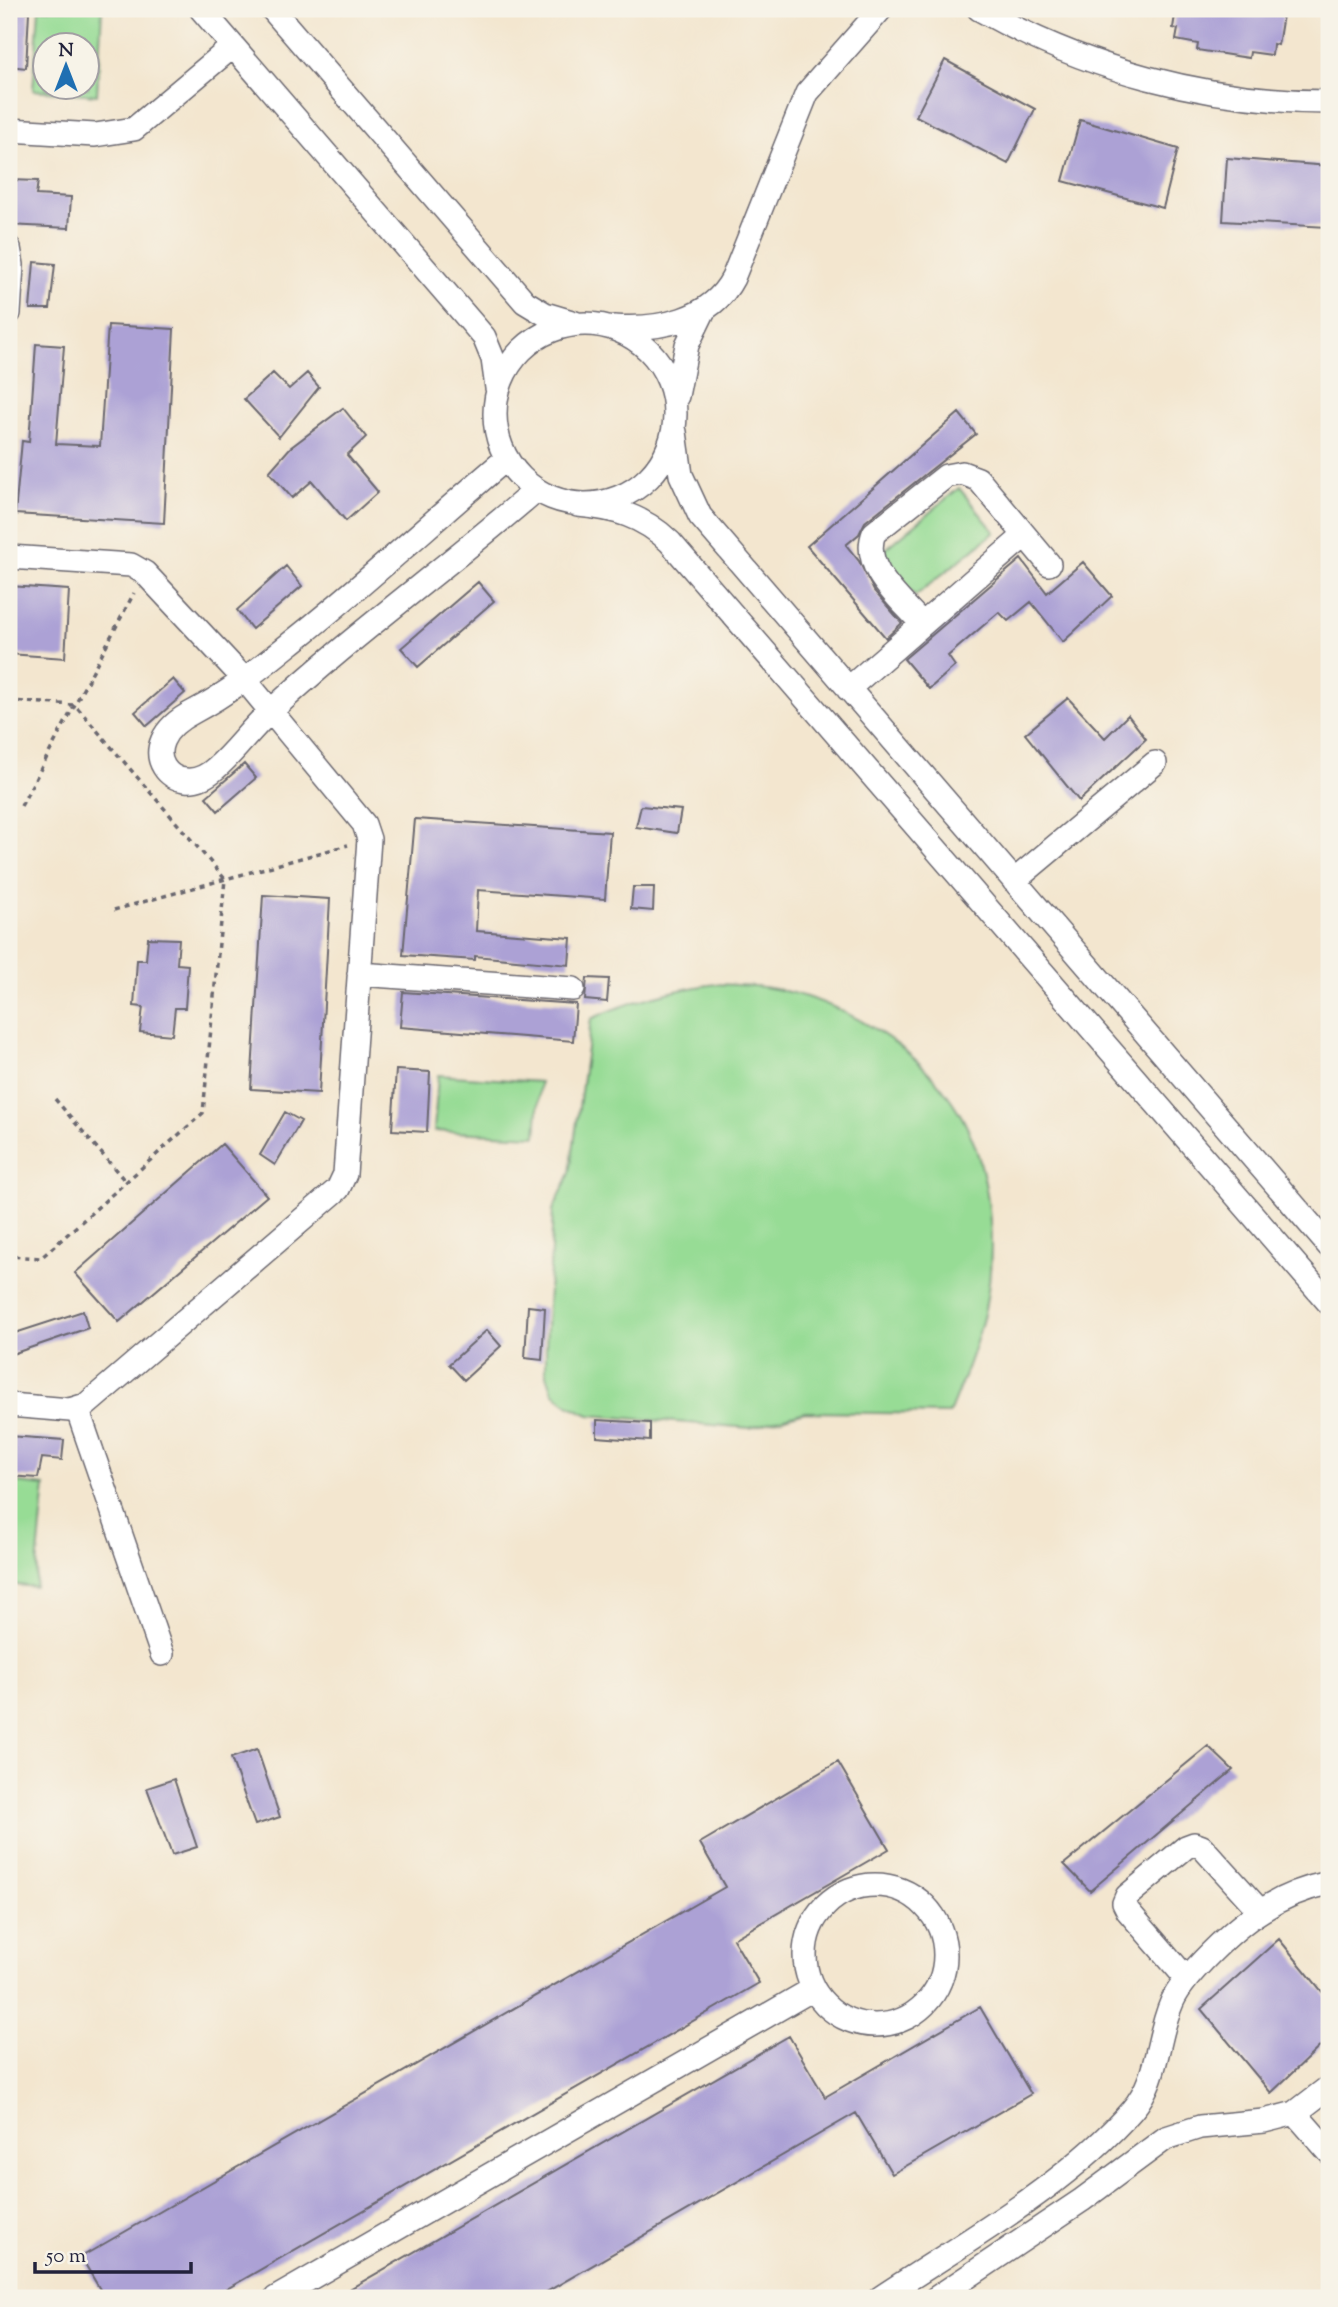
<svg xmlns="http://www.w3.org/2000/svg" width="1338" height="2307" font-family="'Sorts Mill Goudy',serif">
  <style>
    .green { fill: #97dc95; stroke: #5c7f68; stroke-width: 2; fill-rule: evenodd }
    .building { fill: #aca1d5 }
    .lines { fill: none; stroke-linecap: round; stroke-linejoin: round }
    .minor-casing { stroke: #6b676f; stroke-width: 26 }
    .path { stroke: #6b676f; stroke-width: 3.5; stroke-dasharray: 5 5; stroke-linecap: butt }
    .minor { stroke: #fff; stroke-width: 23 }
  </style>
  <rect width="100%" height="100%" fill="#f7f3e8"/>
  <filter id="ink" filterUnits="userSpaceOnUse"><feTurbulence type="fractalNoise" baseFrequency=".0143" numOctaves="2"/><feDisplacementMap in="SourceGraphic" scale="14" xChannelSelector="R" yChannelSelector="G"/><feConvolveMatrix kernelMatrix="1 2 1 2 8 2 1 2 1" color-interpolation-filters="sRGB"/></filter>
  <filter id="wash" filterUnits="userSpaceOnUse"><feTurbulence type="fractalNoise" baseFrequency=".00686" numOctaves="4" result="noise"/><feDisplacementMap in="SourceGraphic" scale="28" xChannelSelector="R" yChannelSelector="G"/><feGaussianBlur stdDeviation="1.57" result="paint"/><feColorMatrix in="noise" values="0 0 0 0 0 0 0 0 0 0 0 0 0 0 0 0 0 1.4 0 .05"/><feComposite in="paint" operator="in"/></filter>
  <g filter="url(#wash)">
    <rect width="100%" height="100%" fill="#f3e6cf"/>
    <path class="green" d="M39,9h63l-5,86 -64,-5zM46,46h42v42h-42z
      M959,488l36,44 -80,64 -34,-43z
      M716,984c16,1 32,1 47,3 76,11 156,59 196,125 33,55 38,135 26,197 -8,37 -22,70 -36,105l-144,-2 -55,16 -161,-13 -21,-10 -15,-13 -7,-20v-25l7,-137 17,-37 21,-154c41,-19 80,-29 125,-35z
      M438,1075l102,7 -4,54 -102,-5z
      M9,1482l36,4 -10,101 -26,-3z"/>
    <g id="blocks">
      <path class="building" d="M1176,9h108l-6,36 -5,-1 -1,11 -22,-3 -1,6 -52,-8 1,-6 -22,-4 2,-11 -5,-1z
        M9,11l20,1 -3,56 -17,-2z
        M945,60l90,49 -27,55 -92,-48z
        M1080,120l98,29 -15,59 -100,-27z
        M1227,158l102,8 -2,61 -104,-6z
        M9,180l29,1 -2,14 35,2 -2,31 -60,-3z
        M34,262l21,2 -5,45h-20z
        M108,325l66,4 -10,194 -149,-9 7,-73 7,1 7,-98 28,2 -8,98 44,2z
        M273,373l16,16 18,-16 12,14 -40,50 -35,-38z
        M343,408l23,29 -19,18 31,37 -32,29 -34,-40 -20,17 -23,-26 21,-24z
        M959,413l17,21 -111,88 -6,12 -13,11 13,16 15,30 28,32 -16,15 -79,-92z
        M1021,559l26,34 36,-31 29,34 -49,46 -32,-40 -23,19 -9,-9 -51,44 7,10 -26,23 -25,-30z
        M286,566l16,20 -50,43 -15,-19z
        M478,582l16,19 -76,66 -17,-19z
        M9,586l60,4 -4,68 -56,-4z
        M173,679l12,14 -38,33 -12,-14z
        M1068,698l37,40 23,-23 18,24 -67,62 -54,-67z
        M244,764l12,14 -38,33 -12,-14z
        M641,806l40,4 -4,23 -41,-6z
        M415,819l195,13 -5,67 -127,-9 -2,41 95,7 -2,27 -94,-9v4l-72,-5z
        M633,887h21l-1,24 -22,-2z
        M263,895l67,4 -11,194 -68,-4z
        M148,938l31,1 -2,25 11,1 -3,43h-10l-3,27 -32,-3 3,-25 -9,-1 3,-46h9z
        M587,978l22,1 -2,23 -22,-2z
        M403,992l173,12 -3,37 -173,-14z
        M396,1070l34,2 -3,60 -35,-2z
        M285,1112l16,9 -26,44 -15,-10z
        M222,1144l45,52 -148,126 -44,-49z
        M528,1306l17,2 -3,52 -17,-2z
        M83,1311l5,17 -79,27v-20z
        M487,1330l14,16 -37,34 -15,-16z
        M597,1420l53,3v18l-53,-4z
        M9,1436l55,4 -2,20 -20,-2 -4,20 -29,-2z
        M1208,1746l25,24 -143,121 -26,-27z
        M257,1749l23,68 -25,8 -24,-67z
        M838,1762l51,87 -156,90 26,44 -548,315h-106l-24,-41 644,-370 -25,-44z
        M174,1779l23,68 -25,8 -25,-67z
        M1279,1939l50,61v38l-58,55 -70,-84z
        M980,2007l51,87 -139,80 -36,-61 -320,185h-202l455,-262 36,61z"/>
    </g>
  </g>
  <g filter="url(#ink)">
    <use href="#blocks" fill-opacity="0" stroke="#6b676f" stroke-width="2"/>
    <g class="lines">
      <g class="minor-casing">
        <path id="minor" d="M201,9l283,328 9,22 4,29
          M272,9l253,293 20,12 30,9
          M979,9c106,60 228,93 350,93
          M9,130l86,5 39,-6 99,-83
          M9,248l3,17 -3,48
          M495 414a90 90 0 1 1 180 0a90 90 0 1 1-180 0Z
          M614,327c43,3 97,-6 119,-49l74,-185 74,-84
          M677,396l10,-51 17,-35
          M675,432l6,43 19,41 629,730
          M506,459c-69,58 -135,120 -205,176 -35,28 -68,56 -108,77 -67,34 -18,94 23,56 20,-17 35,-40 55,-57 84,-78 178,-145 265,-221
          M578,505c36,3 65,11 92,37l659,761
          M9,557l122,8 14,8 100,107 119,144 5,15 -24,335 -7,15 -252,216 -16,5 -61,-5
          M922,624c-21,-25 -62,-56 -48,-91l72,-57 16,-3 16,6 71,85
          M848,689l176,-153
          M1014,881l141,-118
          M359,974l214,15
          M77,1408l85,246
          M805 1955a70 70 0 1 1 140 0a70 70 0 1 1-140 0Z
          M1186,1978l-58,-67 -4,-8 3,-7 59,-49 8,-3 8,3 58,64
          M1295,2113l34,39
          M276,2298l537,-309
          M880,2298c83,-55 187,-113 252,-188 27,-31 24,-72 40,-108 12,-27 63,-75 89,-91 21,-14 44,-23 68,-28
          M936,2298l146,-98 84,-62 34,-11 64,-6 31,-8 34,-26"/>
      </g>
      <path class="path" d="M9,701l66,4 150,174 -22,234 -162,145 -32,-2
        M21,806l113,-213
        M114,910l234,-65
        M55,1099l71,83"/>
      <use href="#minor" class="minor"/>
    </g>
  </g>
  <rect width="1338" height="2307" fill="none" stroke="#f7f3e8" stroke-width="35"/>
  <g transform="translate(66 66)"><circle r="33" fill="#f7f3e8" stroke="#a29fa3" stroke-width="2"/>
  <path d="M0-5L12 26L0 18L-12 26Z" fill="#1f6fb2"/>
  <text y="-10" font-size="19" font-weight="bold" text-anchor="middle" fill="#22223b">N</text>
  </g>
  <path d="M35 2262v10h156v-10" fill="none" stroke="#22223b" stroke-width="3.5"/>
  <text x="46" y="2262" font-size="21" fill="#22223b" stroke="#f7f3e8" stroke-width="5" paint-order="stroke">50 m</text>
</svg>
